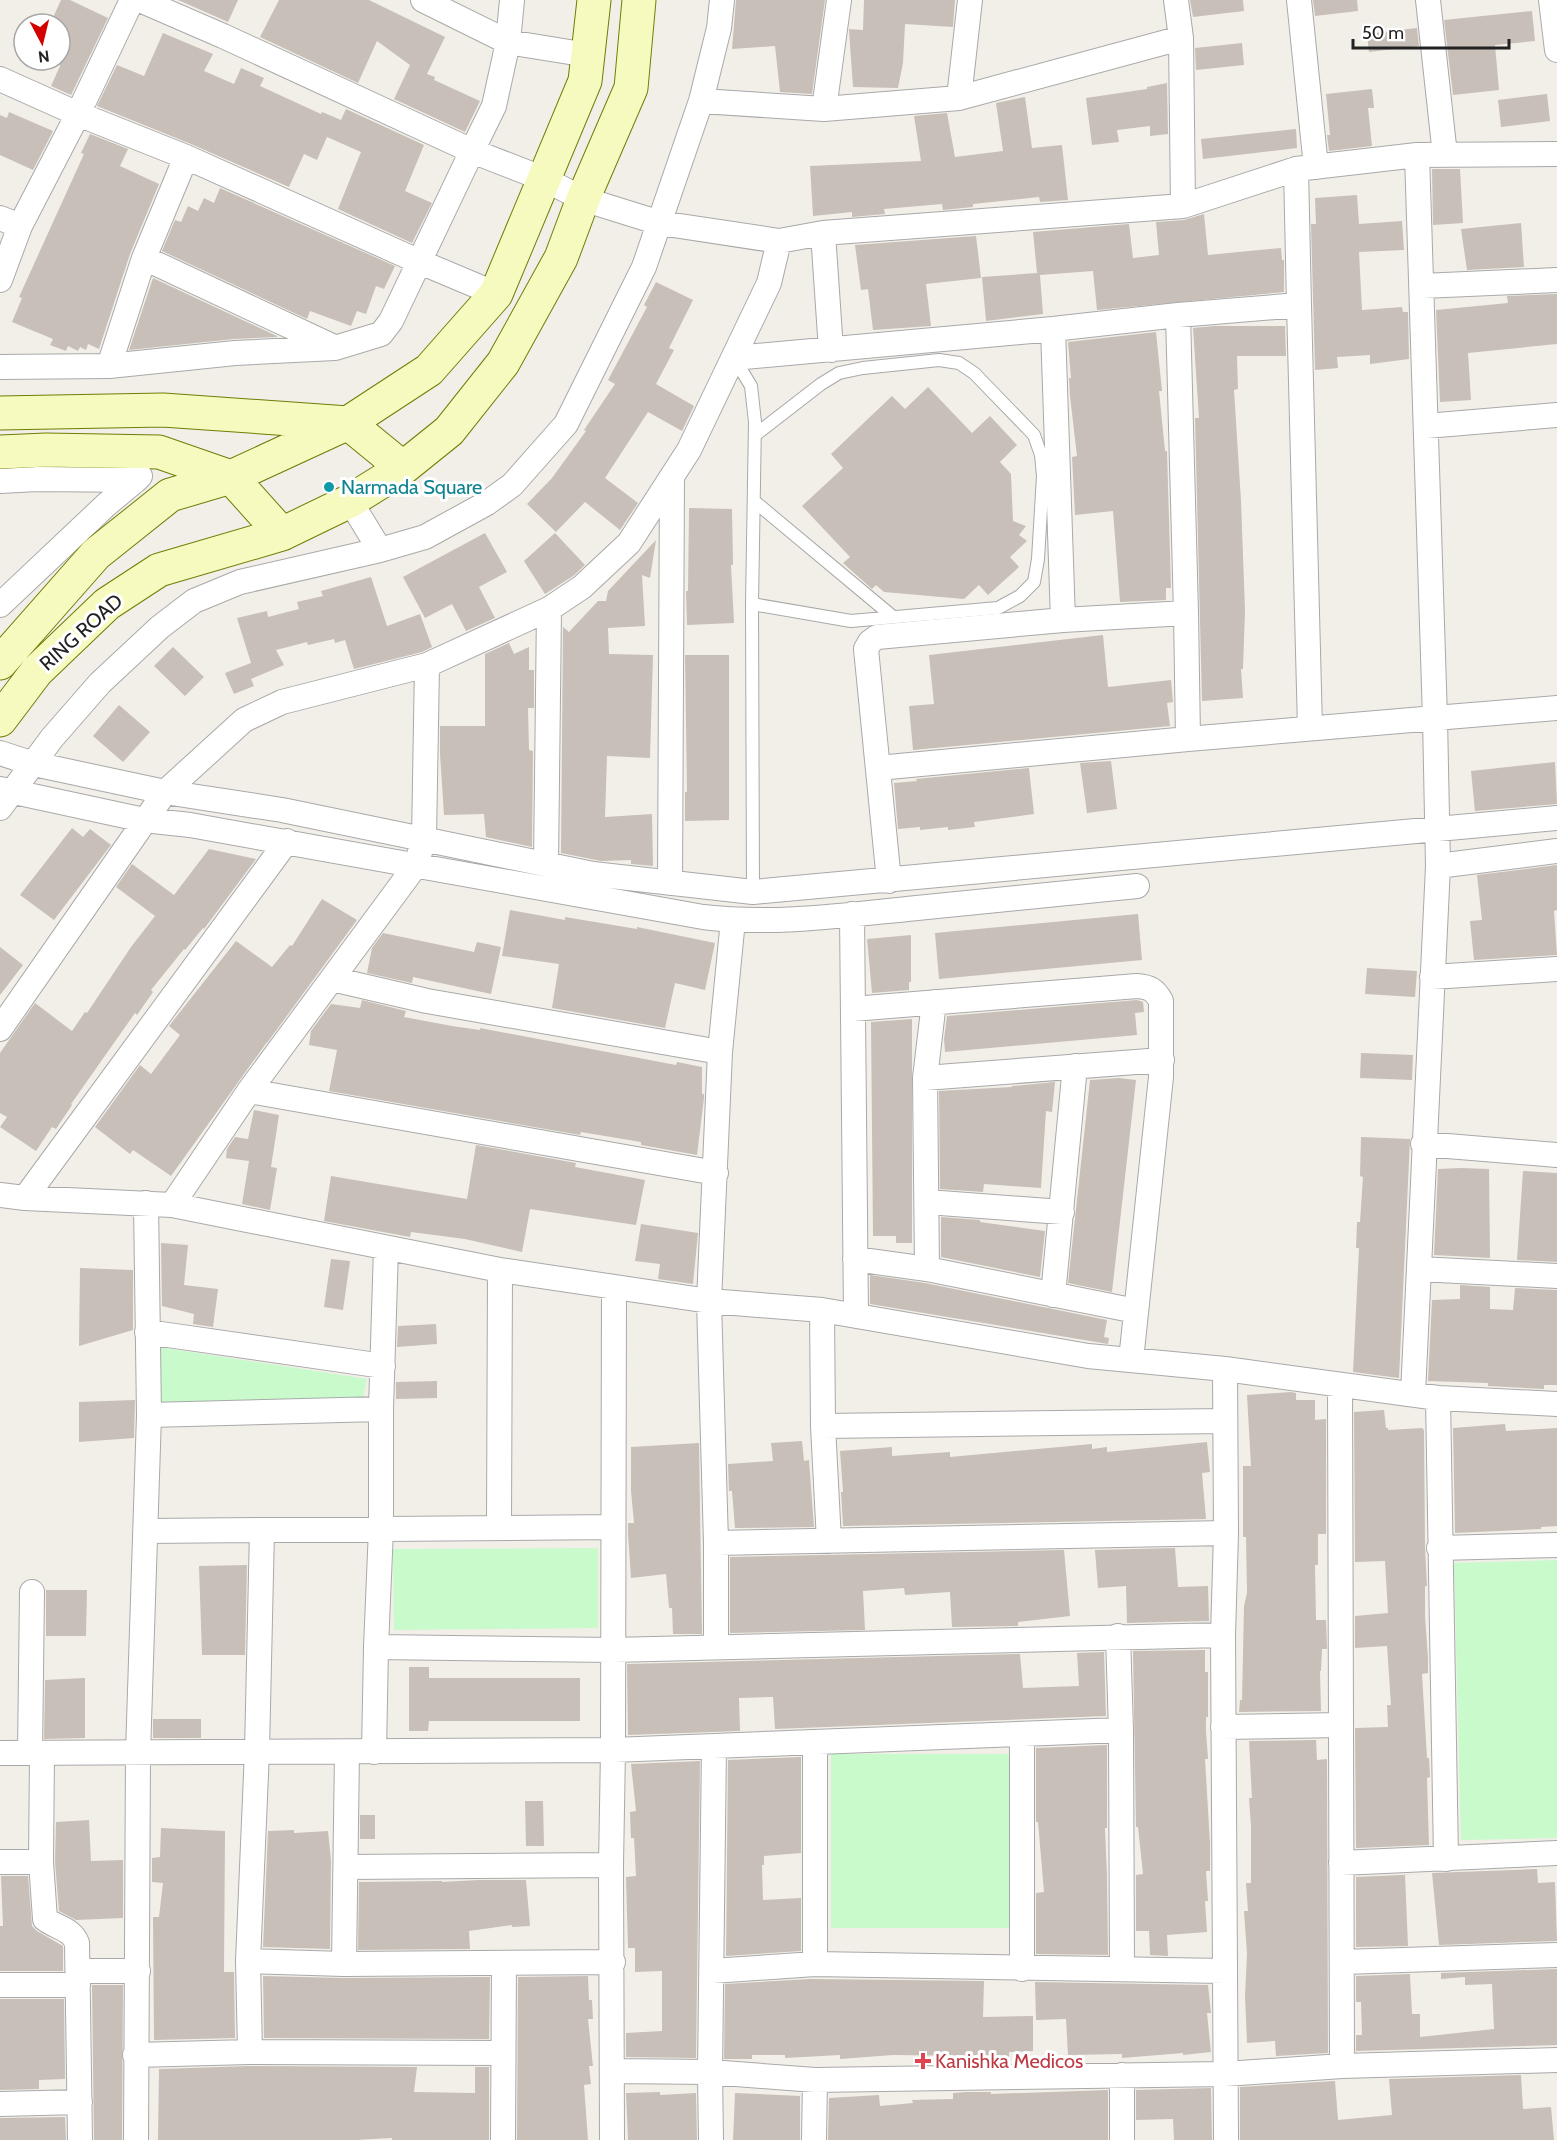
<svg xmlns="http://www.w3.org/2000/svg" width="1557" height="2140" font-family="Cabin,sans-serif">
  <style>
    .park { fill: #c8facc }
    .building { fill: #c7bfb8 }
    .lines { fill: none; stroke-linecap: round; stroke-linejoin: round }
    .service-casing { stroke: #a9a9a9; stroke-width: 14 }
    .minor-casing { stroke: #a9a9a9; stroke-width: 26 }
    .secondary-casing { stroke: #707d05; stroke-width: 35 }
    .service { stroke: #fff; stroke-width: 12 }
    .minor { stroke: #fff; stroke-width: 24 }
    .secondary { stroke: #f7fabf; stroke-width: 33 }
    .culture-dot { fill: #0f9aa8; stroke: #fff; stroke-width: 2 }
    .health-dot { fill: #e0444e; stroke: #fff; stroke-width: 2 }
    .labels { text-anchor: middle; stroke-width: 6; stroke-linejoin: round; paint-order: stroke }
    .culture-label { font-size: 20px; fill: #0d838f; stroke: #fff; text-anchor: start }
    .street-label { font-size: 20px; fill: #222; stroke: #fff }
    .health-label { font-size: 20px; fill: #be3a42; stroke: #fff; text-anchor: start }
  </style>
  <rect width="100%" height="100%" fill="#f2efe9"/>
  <path class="park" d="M159,1347l208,32 -5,23 -202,2z
    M598,1548v80l-204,2 -1,-81z
    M1557,1560v278l-96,2 -7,-277z
    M831,1754h182l-1,174h-181z"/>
  <path class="building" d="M61,0h9l38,18 -37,77 -20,-9 9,-20v-42h-10z
    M178,0h60l-10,22z
    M279,0h90l76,37 -18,37 8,3 -1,3 46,21 -15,31 -71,-33 16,-34 -33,-24 -19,42 -98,-46z
    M736,0h89l-13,94 -32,-2 -5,-46 -43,3z
    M864,0h91l-2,27 -48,-3 -2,39 -5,25 -45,-1 -4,-56v-2l14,1z
    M1190,0h53l1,11 -51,6z
    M1313,0h44l1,11 -43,5z
    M1532,11l3,30 -40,4 4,45 -46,5 -9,-75z
    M1417,28l2,18 -50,6 -2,-18z
    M163,33l50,21 -9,17 30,13 7,-16 23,10 -4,8 61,28 1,-2 19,8 5,-11 78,36 -19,46 27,12 -20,40 -74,-34 23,-57 -34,-15 -10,23 -13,-6 -15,33 -98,-43 -94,-38 20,-41 27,11z
    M1242,43l2,22 -48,5 -1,-22z
    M1167,83l1,51 -18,2v-10l-33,4 2,12 -27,3 -6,-47 61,-9v-2z
    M1372,89l2,19h-6l4,38 -43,5 -2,-16h3l-4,-41z
    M1547,94l3,27 -49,6 -3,-27z
    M1025,97l7,51 30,-3 6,55 -28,2 -1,-5 -66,7v3l-30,3 -1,-6 -58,5 1,5 -33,3v-5l-39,4 -3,-50 111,-5 -7,-45 33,-3 8,44 48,-6 -7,-48z
    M9,112l44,19 -20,39 -33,-15v-40l7,3z
    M1296,129l1,19 -94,11 -2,-20z
    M90,134l38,15 -8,17 39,18 -29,70 -31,95 -11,-5 -2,6 -6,-3 -2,4 -10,-5 -2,5 -16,-6 3,-6 -41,-17 10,-24 -3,-1 65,-143 -3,-1z
    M1432,169h28l3,54 -30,2z
    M220,188l175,78 -11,23 -8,-3 -10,28 -9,-3 -6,15 -41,-15 -3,8 -145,-68 13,-31 6,2 7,-16 10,5 6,-13 10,5z
    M1357,195l2,29 43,-3 2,29 -45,2 3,58 40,-3 1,5h5l1,47 -39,5v-9l-33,2 1,11 -23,2 -4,-146h5l-1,-26z
    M1204,214l4,41 73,-7 1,12h2v32l-187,18 -4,-39 -53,4 3,39 -57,7 -4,-44 55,-4 -4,-41 96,-8 4,34 26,-3 -3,-33 28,-2z
    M1521,223l3,44 -57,3 -6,-41z
    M976,236l5,42 -55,6 5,42 -58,4 -5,-41 -7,1 -6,-45z
    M153,278l124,58v1l-43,2 -105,11z
    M656,282l37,18 -24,48 5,2 -18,34 38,22 -12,25 -34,-19 -43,66 33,25 -18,27 -35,-28 -29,30 -29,-28 25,-26 34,-47 -2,-1 31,-46 -7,-4 39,-73 -3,-2z
    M1557,294v50l-89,9 3,47 -31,2 -4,-92 72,-7 -1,-7z
    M1214,326h71l1,30h-49l1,33 -4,1 7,111 4,109 -2,59h-2l2,29 -41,3 -7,-283h4l-6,-90z
    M1156,332l6,59h-3l6,60h2l4,137h-5v12l-46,2 -7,-91 -38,4 -3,-58 5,-1 -7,-60 -1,-18h2l-3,-36z
    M928,387l44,46 18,-17 27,29 -17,17 11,12 2,47 13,5 -7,9 8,6 -17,16 9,10 -31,28 -9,-10 -15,14 -80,-7 -8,-7 -4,4 -29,-26 7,-6 -48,-51 41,-38 -12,-14 61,-58 13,13z
    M689,508l43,1 1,56h-2l3,58 -47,2 -1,-34h2z
    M485,533l22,39 -28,15 16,31 -29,13 -14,-27 -27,14 -22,-41z
    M555,533l30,32 -12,11 -28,18 -21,-33z
    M656,540l-6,38 -8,-3 3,51 -37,2 1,26 44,1 -3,103 -43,-2 -2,61 47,-3 1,52 -22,-2v-4l-30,1 -40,-8 2,-226 6,5 29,-31h8l2,-10z
    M371,577l16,49 33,-12 12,33 -10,5 -68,17 -9,-29 -10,3 -1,-4 -26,6 -1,-3 -31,8 8,15 -33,14 3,7 -20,8 -9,-21 26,-10 -14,-45 30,-7 1,6 31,-8 -2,-7 26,-6 -2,-5z
    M1103,635l5,52 63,-7 2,22 -6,1 3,23 -257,24 -4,-44 25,-2 -5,-49z
    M509,643l5,11 15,-7v23h5v38h-6l1,42 4,1 -1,96 -46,-10 -2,-23 -40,1 -4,-61v-28h45v-72z
    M173,647l31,30 -19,19 -31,-30z
    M685,655h44v165l-44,1v-29h2z
    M119,705l31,27 -27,30 -30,-26z
    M1111,761l6,48 -30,4 -7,-50z
    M1555,762l2,42 -82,7 -4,-40z
    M1029,768l5,46 -60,8 1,5 -27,3v-3l-28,3v-3l-22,2 -4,-46 23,-2 -1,-2z
    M72,828l11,9 7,-8 21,16 -57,75 -34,-25z
    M209,849l47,10 -52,70 -1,-1 -18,22 -1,-1 -33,41 2,2 -16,23 -2,-2 -64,91 1,1 -16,24 -4,-2 -16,24 -36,-24 7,-10 -7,-4v-60l35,-50 37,28 13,-19 2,1 44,-66 24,-31 -39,-29 16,-23 42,31z
    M1557,865v45l-3,1 3,44 -83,5 -4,-39 12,-1 -5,-45z
    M322,899l35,21 -90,123v-1l-96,134 -38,-26 -3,4 -35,-27 45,-62 11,9 29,-39 -11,-9 67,-85 36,26 18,-22 2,1z
    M510,910l55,10v-3l72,12v-2l78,16 -10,47 -30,-7 -10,45 -113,-20 7,-44 -57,-8z
    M1138,914l4,46 -203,19 -4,-46z
    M383,933l91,19 3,-10 24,5 -10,47 -78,-17 -1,6 -45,-10 5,-25z
    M911,935v47h-2v8l-37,3 -5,-54z
    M0,947l23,18 -23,30z
    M1367,968l50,3 -2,26 -50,-3z
    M362,1000l44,11 -2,6 48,9 28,4v-2l196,37 1,-3 25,5v27h2v4l-7,57 -56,-10v-3l-60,-10 -1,3 -251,-44 8,-41 -28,-5 2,-14 20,-27 29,4z
    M1137,1000l6,2 1,10 -9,1 2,22 -192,17 -1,-13 3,-23z
    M912,1019v224h-16v-7h-23l-2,-214z
    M1361,1053l52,2 -1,25 -52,-2z
    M1119,1078l17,2 -24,212 -44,-9 22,-203z
    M1055,1082l-3,30 -6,-1 -5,77 -57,-4 -1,8 -43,-3 -1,-98 73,-4v-1z
    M254,1110l25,5 -8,52 6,1 -7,42 -28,-6 7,-43 -23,-3 1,-9 8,-12 13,2z
    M1361,1137l49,2 -11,239 -46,-6 6,-124h-3l1,-26h3l3,-45 -3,-1z
    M476,1145l100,18 -1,4 70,13 -9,45 -106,-16 -8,43 -57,-13 -54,-7 -1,5 -86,-16 7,-45 136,23z
    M1461,1168l28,1 1,89 -56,-3 4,-86z
    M1523,1171l34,2v89l-40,-2z
    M941,1217l39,3v2l65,9 -5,46 -99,-20z
    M641,1224l57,9 -5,51 -35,-5 2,-15 -25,-3z
    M161,1243l27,2 -4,40 34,4 -5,38 -20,-3 1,-10 -32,-8z
    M331,1259l19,2 -7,49 -19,-3z
    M80,1268l53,2v60l-54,16z
    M870,1275l55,8 182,37 -3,17 5,1 -1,6 -238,-40z
    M1460,1285l30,2v22l23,1 2,-22 42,2v95h-13v4l-56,-3v-3l-60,-2 4,-81 28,-1z
    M436,1324l1,20 -40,3 1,-21z
    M437,1381v17l-41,1v-17z
    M1291,1392l5,1v7h19v20l11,-1v115h-8v31h-3l1,55h10l1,29h-5l-1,22h-1l1,40 -82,1 1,-12h2l2,-94 3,-13 -1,-56h-3v-71h8l-4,-71z
    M135,1400l-1,38 -55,4v-40z
    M1384,1410l2,18h2v2l34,-2 2,2 1,118 2,38h-2v30l3,42v15l-6,1 5,84h2l1,19 -3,1 2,67 -73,3 -1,-120 33,-1 -1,-22h4l-4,-59 -32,2v-32l33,-3 -3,-52 -30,1 -1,-150z
    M1505,1424l1,7 51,-3v98l-16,1v2l-86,4 -2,-105z
    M802,1441l2,20 5,-1 5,67 -79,1 -3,-37h-3l-1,-27 45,-3 -2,-18z
    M1207,1442l3,30 -8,1 4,46 -363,7 -2,-34h2l-3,-41 52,-4v9l58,-4v5l142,-13v5l15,-2v5z
    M699,1443l3,191h-29l-1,-26h-3l-3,-34 -35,4 -3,-44v-11h6l-3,-32v-44z
    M1175,1548l3,39 30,-1 1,35 -82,2 -1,-37 -28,2 -3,-38z
    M1064,1550l6,66 -52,6v4l-66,1 -2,-35 -45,3 -1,-7 -41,3 2,39 -135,3v-76z
    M247,1565l-2,90h-43l-3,-89z
    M46,1590h41l-1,46h-40z
    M1205,1650v22h3v45h-2v14l2,28h-3l5,84v28h-4l2,30h-3l2,31 -40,3 1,21 -18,-1 -1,-24h-13v-56l7,-1 -5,-47h-2l-3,-176z
    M1104,1652l2,64 -331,13 -2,-32 -34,1 1,33 -112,4 -1,-71 393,-10 3,34 56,-2 -2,-33z
    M409,1667h20v11h151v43h-151l-1,10h-19z
    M85,1678v60l-41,1 1,-59z
    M153,1719h48v19h-48z
    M1316,1740l1,20 10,-1 1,294 -52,3 -1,-15 -28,2 -2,-47 2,-42 -3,-43h4l-2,-28h5v-57l-2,-28h3l-3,-57z
    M1107,1745v83h-2l2,48 1,79 -72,-1v-61l8,-1 -6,-70h-2v-74z
    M801,1757v96l-37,3v9h-2l1,35 38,-2v53l-75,5 2,-196z
    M700,1761l-4,297 -70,-1v-24l36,-2v-60l-27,1v-24h-7l-2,-71 10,-1 -2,-38h-3l-1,-26 6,-1 -5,-47z
    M525,1801h18l1,45h-18z
    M360,1815h15v24h-15z
    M89,1820l2,41 32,-1v58l-47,2 -17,-9 -4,-49 1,-40z
    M161,1828l64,3 -1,141h10l1,66 -81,2 -1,-123h6l4,-34 -11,-1v-24l8,-1z
    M294,1830v3l34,-2 3,29 -1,89 -67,-2 5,-116z
    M1537,1869l1,14 17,-1 2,59 -118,4 -7,-72z
    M1422,1874l-17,1 3,71 -52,1v-70z
    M1,1876h27l4,50 5,5 26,15v25h-63v-45h3z
    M479,1880h47l4,46 -18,1v-2l-43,6 1,18 -112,1 1,-68 83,-1v1z
    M1557,1969v76l-201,6v-16h6l-1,-33h-5v-26l54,-2 2,40h8v23l74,-8 -2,-45 -27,1v-8l-24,2v-6z
    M263,1976l81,2 146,-1 -1,62 -225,-1z
    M588,1976l1,24h3l1,19h-5l5,47h-4l2,18 -7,1 4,55h-71l1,-163z
    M810,1979l174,2 -1,36 50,-1v35l-24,1v6l-24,1 -1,-3 -91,-1 -53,4v-4l-55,3v-3h-33v4h-28l1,-75z
    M1035,1982l173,3 3,28h-4l4,39 -28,3v-2l-61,5v-4l-54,1 -2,-36 -30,1z
    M92,1985h31l-1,155h-28z
    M0,1999h64l1,80 -26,1v9l-39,1z
    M250,2066l167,1 -3,25 61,1v-26h14v73h-97v-2l-36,2h-198l1,-71z
    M1521,2075l2,34 28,-2 3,33h-314v-53l95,-6 3,39 54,-5 -3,-36z
    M1211,2088l1,52h-38l-1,-21 -37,1v-30z
    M1108,2090v50h-280l1,-42 50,-3 1,11 33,-3 -1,-3 41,-1v-6l13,-1h25v2z
    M660,2092v3l36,-2 1,47h-69l-2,-47z
    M735,2093l65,3v44h-67z
    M65,2117l1,23h-66v-22z"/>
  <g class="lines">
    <g class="service-casing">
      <path id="service" d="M734,358l17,28 4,36 -3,182 1,288
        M754,501l138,115
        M752,604l99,17 147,-13 22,-12 14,-14 4,-23 5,-83 -2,-21 -7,-20 -60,-62 -15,-10 -20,-3 -76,8 -24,5 -18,11 -66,51"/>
    </g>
    <g class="minor-casing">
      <path id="minor" d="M140,0l83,36 249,115 22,-45 14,-64 -85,-42
        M512,0l-4,42 80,13
        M970,0l-11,98 222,-60 2,168
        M1176,0l5,38
        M1299,0l17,167
        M1428,0l17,155
        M1551,0l6,50
        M0,79l78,35 108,43 234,105 76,32
        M701,101l123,8 135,-11
        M824,109l15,-109
        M0,218l20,8 58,-112 54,-114
        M823,233l8,117
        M144,258l188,88
        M0,280l20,-54
        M1422,286l135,-6
        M1299,305l11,423
        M734,358l319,-29
        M109,366l35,-108 42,-101
        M0,367l109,-1 126,-13 100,-5 46,-14 10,-13 81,-170 72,28 39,20 77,24 119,18 44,-8 360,-27 113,-37 121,-14 140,-1
        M1426,426l131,-11
        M0,481l38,-2 98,1 4,-4
        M380,550l45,-13 62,-34 25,-18 54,-61 78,-157 57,-166 18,-73 3,-28
        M0,605l106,-100 30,-25
        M1063,620l123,-7 -8,-298
        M1188,739l247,-21 -18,-563
        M0,753l34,11 131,28 117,18 311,64 160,18 804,-74
        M878,768l310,-29 -2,-126
        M0,789l144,31 46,5 513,92c67,8 136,-1 204,-8 76,-8 153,-15 230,-23
        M0,808l52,-70 48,-55 60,-56 34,-26 46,-19 140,-32 -30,-49
        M546,864l3,-255
        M1438,866l119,-15
        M889,881l-23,-232 4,-7 7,-5 186,-17 -10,-291 125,-14 121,-10 -3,-136
        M670,883l2,-406
        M852,914l4,402
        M1432,977l125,-8
        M332,979l95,22 293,51
        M853,1009l284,-23c13,1 18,4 24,15v76l-30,283
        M0,1029l165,-237 79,-72 38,-18 145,-37 122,-56 33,-22 47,-44 60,-93 80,-167 10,-42
        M925,1078l237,-18
        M249,1091l467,82
        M1423,1144l134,11
        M0,1195l25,3 147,7 328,65 209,31 113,9 266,46 137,13 213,29 119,6
        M25,1198l262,-357
        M927,1202l135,10
        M172,1205l77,-114 167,-226 8,-26 3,-174
        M855,1259l72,10 209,42
        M927,1269l-2,-191 9,-76
        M1419,1269l138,7
        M1053,1295l22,-229
        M822,1310l1,116 6,115
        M147,1332l236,34
        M1225,1369l1,164 -3,102 3,505
        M1340,1386l2,680
        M1413,1394l25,-528 -3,-148 122,-10
        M1438,1398l8,461
        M149,1415l232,-6
        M823,1426l402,-5
        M499,1528l1,-258
        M147,1531l466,-4
        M716,1543l510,-10
        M1439,1548l118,-3
        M1118,1636l3,94 1,238
        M376,1647l237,3 610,-15
        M716,1647v-104l-7,-242 11,-249 13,-132
        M1223,1727l118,-2
        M374,1752l2,-105 5,-118v-120l5,-161
        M0,1753l613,-3 508,-20
        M30,1753l2,-161
        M0,1862h41l1,-109
        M41,1862l4,57c12,9 27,10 32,24l3,197
        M1341,1863l216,-10
        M346,1867l265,-2
        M248,1961l96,3 269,-2
        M1342,1962l215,-7
        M344,1964l3,-212
        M815,1964v-222
        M1022,1969v-235
        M78,1971h60
        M712,1971l103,-7 410,7
        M0,1985h78
        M250,2052l-2,-91 9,-210 5,-221
        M135,2055l115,-3 253,1
        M613,2071l97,1 105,8 410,-6 117,-8 215,-6
        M1122,2075v65
        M0,2104l80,-2
        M136,2140l2,-387 11,-338 -3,-212
        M503,2140l1,-177
        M612,2140l-1,-275 2,-115 1,-463
        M711,2140l-1,-68 4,-326
        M814,2140l1,-60"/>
    </g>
    <g class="secondary-casing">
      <path id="secondary" d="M0,413l163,-3 185,13 81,-53 67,-76 89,-213 9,-81
        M0,452l46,-2 113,2 72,25 51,57 68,-33 53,-33 -55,-45 -117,54 -61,18 -74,59 -96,109
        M403,468l46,-37 54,-68 58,-105 22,-59 48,-111 8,-88
        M0,720l37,-49 70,-67 52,-34 123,-36"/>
    </g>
    <use href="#service" class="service"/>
    <use href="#minor" class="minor"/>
    <use href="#secondary" class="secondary"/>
  </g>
  <circle class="culture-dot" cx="329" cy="487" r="6"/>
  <path class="health-dot" d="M920 2052h6v6h6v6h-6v6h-6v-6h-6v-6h6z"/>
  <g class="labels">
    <g class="culture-label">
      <text x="341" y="494">Narmada Square</text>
    </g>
    <g class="street-label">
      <text transform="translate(81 632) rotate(-42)" y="7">RING ROAD</text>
    </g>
    <g class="health-label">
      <text x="935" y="2068">Kanishka Medicos</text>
    </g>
  </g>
  <g transform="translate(42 42) rotate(173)"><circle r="28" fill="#ffffff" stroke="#a7a7a7" stroke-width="1.5"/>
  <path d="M0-4.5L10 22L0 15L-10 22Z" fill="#d40000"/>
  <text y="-9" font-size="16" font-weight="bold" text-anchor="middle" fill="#222222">N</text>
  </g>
  <path d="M1353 39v9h156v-9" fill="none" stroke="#222222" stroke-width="3"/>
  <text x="1362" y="39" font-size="18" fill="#222222" stroke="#ffffff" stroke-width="4.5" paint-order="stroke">50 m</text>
</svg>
